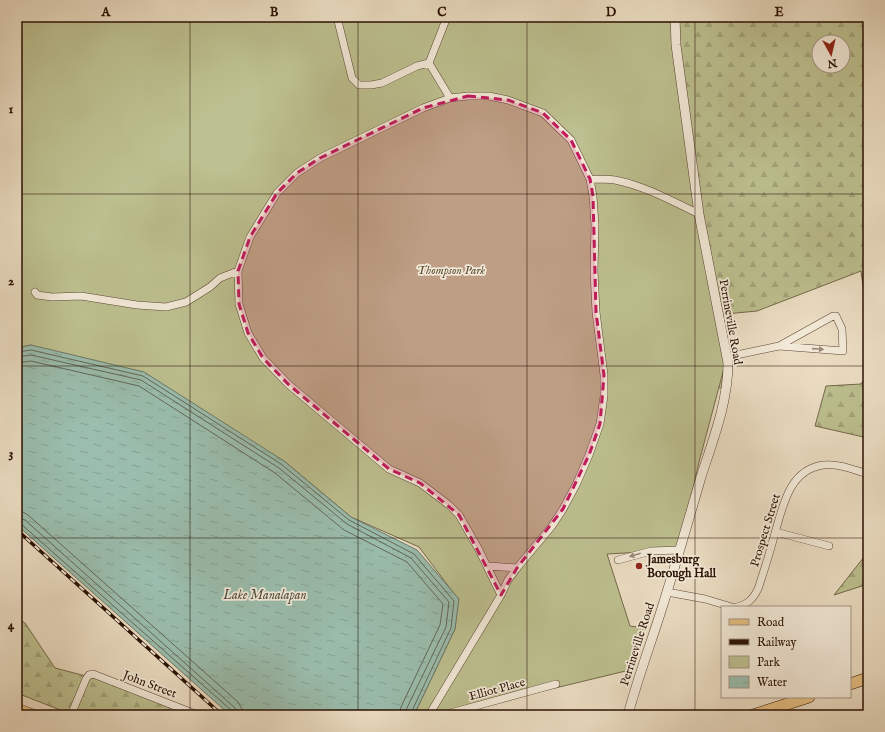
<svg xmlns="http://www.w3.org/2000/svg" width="885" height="732" font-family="'IM FELL English',serif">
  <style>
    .forest { fill: url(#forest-firs); stroke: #74684a; fill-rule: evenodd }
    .park { fill: #bdc090; stroke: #74684a }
    .water { fill: url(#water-ripples); stroke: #6d7869 }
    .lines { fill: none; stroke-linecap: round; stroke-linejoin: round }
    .shore { stroke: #626758; stroke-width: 1 }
    .minor-casing { stroke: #5a4433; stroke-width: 8 }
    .tertiary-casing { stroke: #5a4433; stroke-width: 10 }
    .primary-casing { stroke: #2a1103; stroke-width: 12 }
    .minor { stroke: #f3ead9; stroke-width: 7 }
    .tertiary { stroke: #f3ead9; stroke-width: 9 }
    .primary { stroke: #e6bf82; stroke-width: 11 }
    .rail-casing { stroke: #2a1103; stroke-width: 3.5 }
    .rail { stroke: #f3ead9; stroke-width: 2; stroke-dasharray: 6; stroke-linecap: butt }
    .oneway { fill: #998879 }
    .marked { fill: #c2185b; fill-opacity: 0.2; stroke: #c2185b; stroke-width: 3; stroke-dasharray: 8 5; stroke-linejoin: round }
    .grid { fill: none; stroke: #2a1103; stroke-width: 1; stroke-opacity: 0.55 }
    .poi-dot { fill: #8f2418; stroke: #f3ead9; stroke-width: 1.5 }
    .labels { text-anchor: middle; stroke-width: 3.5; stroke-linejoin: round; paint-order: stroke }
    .park-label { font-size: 12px; font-style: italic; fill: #5d4e34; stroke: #f3ead9 }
    .street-label { font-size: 12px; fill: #2a1103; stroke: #f3ead9 }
    .poi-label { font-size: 12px; font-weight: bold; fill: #2a1103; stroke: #f3ead9; text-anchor: start }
    .water-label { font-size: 13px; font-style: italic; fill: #514d3e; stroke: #f3ead9 }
    .neatline { fill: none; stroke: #2a1103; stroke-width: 1.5 }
    .grid-label { font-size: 13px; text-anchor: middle; font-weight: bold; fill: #2a1103 }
  </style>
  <defs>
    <pattern id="forest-firs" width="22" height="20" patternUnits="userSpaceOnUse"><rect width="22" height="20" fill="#bdc090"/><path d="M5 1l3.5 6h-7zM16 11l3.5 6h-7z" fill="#a3a47b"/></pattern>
    <pattern id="water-ripples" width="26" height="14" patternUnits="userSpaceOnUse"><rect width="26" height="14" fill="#9abdad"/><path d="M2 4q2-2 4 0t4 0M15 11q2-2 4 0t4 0" fill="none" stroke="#85a193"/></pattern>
  </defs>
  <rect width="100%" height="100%" fill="#ecdec4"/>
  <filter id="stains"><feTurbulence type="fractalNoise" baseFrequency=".005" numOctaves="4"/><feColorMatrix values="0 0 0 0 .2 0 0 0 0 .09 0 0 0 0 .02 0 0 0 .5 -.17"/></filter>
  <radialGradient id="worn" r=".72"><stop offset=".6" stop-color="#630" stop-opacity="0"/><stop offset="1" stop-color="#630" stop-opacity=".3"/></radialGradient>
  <path class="forest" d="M17,17h851v307l-7,-53 -104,40 -42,4 8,52 -1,21 -28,-3zM819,42h24v24h-24z
    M868,373v65l-53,-12 11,-40 35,-2z
    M868,552v32l-34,11z
    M17,618l8,5 30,45 69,18 47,18 -4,11h-94l-56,-22z"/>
  <path class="park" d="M17,17h659l23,197 28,143 -28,105 -20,88 -72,4 23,72 15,2 -11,41 -191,46h-29l41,-86 3,-30 -39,-52 -68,-30 -67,-56 -253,-116 -14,3z"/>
  <path class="water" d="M31,345l113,27 140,89 67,56 66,33 42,49 -4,30 -41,86h-184l-213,-190v-177z"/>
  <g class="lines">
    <path class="shore" d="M17,352l14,-2 112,26 138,88 68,56 65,34 40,47 -3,27 -41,87
      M17,357l14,-2 110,25 138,88 68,56 64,34 38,44 -3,25 -40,83 -1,5
      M17,363l14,-2 108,25 136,87 69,57 63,32 36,42 -3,21 -39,82 -2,8
      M17,512h6l5,3 210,187 4,7 1,6
      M17,518l8,2 209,187 3,4v4
      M17,523l4,1 210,186 1,5"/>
    <g class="minor-casing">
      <path id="minor" d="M337,17l15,61 7,7h12l11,-2 35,-17 12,-3
        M447,17l-18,46 21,35
        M590,179c9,0 17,0 25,1 30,6 57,21 84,34
        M35,292l2,3 15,2 29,-1 56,9 29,2 20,-5 24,-15 10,-9 18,-7
        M727,357l52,-11 64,5 -1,-22 -6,-13h-3l-54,30
        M776,532l53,14
        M618,560l33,-9 28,-1
        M488,566l29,2
        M667,592l38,7 27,8
        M737,607c11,-3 16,-8 21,-18 6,-18 12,-37 17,-56 8,-27 14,-63 48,-68 15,-2 31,5 45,9
        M71,715l15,-36 3,-4 4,-1 105,41
        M429,715l72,-120 7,-15 9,-12 35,-42 11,-17 13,-24 13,-30 11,-31 4,-28v-21l-8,-63 -2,-41 1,-46 -2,-29 -3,-17 -19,-39 -28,-27 -35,-13 -19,-4h-21l-18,2 -27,10 -103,50 -23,15 -20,20 -27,44 -12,34 1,33 9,29 15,25 25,26 101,85 31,14 29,22 10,10 19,33 23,47
        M443,715l113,-31"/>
    </g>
    <g class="tertiary-casing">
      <path id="tertiary" d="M628,715c9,-35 22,-69 33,-104 14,-44 27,-89 40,-134 12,-37 27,-75 27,-114l-29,-149 -23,-169 -1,-28"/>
    </g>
    <g class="primary-casing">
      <path id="primary" d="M850,684l18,-6
        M17,709l16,6
        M753,715l56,-18"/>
    </g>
    <use href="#minor" class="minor"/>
    <use href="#tertiary" class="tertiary"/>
    <use href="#primary" class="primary"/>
    <g class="rail-casing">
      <path id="rail" d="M17,530l205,185"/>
    </g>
    <use href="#rail" class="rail"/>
  </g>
  <defs><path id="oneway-solid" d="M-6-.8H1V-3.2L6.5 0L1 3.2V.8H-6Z"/></defs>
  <g class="oneway">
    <use href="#oneway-solid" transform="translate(818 349) rotate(4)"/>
    <use href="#oneway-solid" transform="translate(635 555) rotate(164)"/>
  </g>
  <path class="marked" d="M468,96l40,4 35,13 28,27 19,39 3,17 3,116 8,63 -4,49 -11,31 -26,54 -46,59 -16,27 -42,-80 -39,-32 -31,-14 -101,-85 -25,-26 -15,-25 -9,-29 -1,-33 12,-34 27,-44 20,-20 23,-15 103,-50z"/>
  <path class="grid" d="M190,17v698M358,17v698M527,17v698M695,17v698M17,194h851M17,366h851M17,538h851"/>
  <circle class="poi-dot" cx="639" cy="566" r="4"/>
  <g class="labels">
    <g class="park-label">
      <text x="451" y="274">Thompson Park</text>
    </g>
    <g class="street-label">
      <text transform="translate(731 322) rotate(80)" y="4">Perrineville Road</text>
      <text transform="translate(765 530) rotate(-73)" y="4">Prospect Street</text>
      <text transform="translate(637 644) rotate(-72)" y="4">Perrineville Road</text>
      <text transform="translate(150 684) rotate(21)" y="4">John Street</text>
      <text transform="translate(497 689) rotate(-15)" y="4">Elliot Place</text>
    </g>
    <g class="poi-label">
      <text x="647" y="563">Jamesburg<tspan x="647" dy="14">Borough Hall</tspan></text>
    </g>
    <g class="water-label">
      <text x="265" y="599">Lake Manalapan</text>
    </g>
  </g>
  <rect width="885" height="732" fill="none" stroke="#ecdec4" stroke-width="44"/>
  <rect x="721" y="606" width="130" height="92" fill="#f3ead9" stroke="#a39383"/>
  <rect x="729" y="619" width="20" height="6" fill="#e6bf82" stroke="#a39383"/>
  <text x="757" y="626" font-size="12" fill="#2a1103">Road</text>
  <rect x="729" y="639" width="20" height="6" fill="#2a1103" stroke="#a39383"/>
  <text x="757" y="646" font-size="12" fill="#2a1103">Railway</text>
  <rect x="729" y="656" width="20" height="12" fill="#bdc090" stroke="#a39383"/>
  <text x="757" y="666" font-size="12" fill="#2a1103">Park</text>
  <rect x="729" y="676" width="20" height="12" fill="url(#water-ripples)" stroke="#a39383"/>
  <text x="757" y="686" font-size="12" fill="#2a1103">Water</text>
  <g transform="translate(831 54) rotate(172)"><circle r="19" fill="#f3ead9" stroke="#a39383"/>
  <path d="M0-3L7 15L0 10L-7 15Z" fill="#8f2418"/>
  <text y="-6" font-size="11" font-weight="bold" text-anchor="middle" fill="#2a1103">N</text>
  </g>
  <rect x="22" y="22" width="841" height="688" class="neatline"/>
  <g class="grid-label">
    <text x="106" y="16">A</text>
    <text x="274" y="16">B</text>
    <text x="442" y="16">C</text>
    <text x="611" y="16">D</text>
    <text x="779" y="16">E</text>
    <text x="11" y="113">1</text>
    <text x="11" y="285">2</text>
    <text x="11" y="457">3</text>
    <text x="11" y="629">4</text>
  </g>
  <rect width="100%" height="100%" filter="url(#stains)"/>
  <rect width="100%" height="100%" fill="url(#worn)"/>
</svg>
